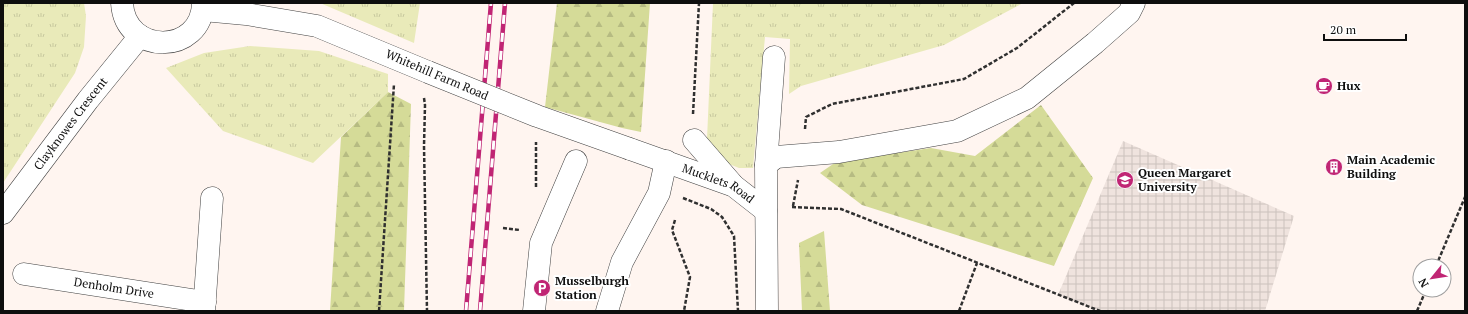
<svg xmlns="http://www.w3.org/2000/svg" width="1468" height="314" font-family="'PT Serif',serif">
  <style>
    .grass { fill: url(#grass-tufts) }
    .forest { fill: url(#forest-firs) }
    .plaza { fill: url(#plaza-grid) }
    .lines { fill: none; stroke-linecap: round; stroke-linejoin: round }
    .minor-casing { stroke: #414141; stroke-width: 23 }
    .path { stroke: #303030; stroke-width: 2.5; stroke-dasharray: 4 2; stroke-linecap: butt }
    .minor { stroke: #fff; stroke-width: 22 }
    .rail-casing { stroke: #c02574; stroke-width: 4.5 }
    .rail { stroke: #fff; stroke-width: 3; stroke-dasharray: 9; stroke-linecap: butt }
    .minor-bridge-casing { stroke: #414141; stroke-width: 23; stroke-linecap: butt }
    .minor-bridge { stroke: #fff; stroke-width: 22 }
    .labels { text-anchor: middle; stroke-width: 4; stroke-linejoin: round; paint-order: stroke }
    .street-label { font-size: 12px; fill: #0e0e0e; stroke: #fff }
    .poi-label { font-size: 12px; font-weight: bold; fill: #0e0e0e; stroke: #fff; text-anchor: start }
  </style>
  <defs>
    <pattern id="grass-tufts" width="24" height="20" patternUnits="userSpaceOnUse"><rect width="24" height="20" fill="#e9eab9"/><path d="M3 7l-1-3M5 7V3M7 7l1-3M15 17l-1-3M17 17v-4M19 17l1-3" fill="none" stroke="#c7c89e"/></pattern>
    <pattern id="forest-firs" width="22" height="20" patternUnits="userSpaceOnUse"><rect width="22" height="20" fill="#d5db98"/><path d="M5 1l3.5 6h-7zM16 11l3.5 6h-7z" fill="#b6bb82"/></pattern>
    <pattern id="plaza-grid" width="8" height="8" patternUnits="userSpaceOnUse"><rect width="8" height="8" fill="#efe3de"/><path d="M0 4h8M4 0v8" fill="none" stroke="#ccc2bd"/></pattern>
  </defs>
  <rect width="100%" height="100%" fill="#fff5f0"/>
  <path class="grass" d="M3,3h81l2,13 -2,31 -9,26 -72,110z
    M320,3h100l-6,40z
    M713,3h310l-79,42 -143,41 -12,8 1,-55 -25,-2 -12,131h-14l-15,-6 -17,-23z
    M250,46l69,5 69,23v18l-75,71 -90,-32 -57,-63 38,-15z"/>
  <path class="forest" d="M557,3h93l-9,129 -19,-4 -77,-21z
    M388,92l23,12 -7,207h-74l11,-174z
    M1041,105l52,73 -39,88 -192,-61 -42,-32 16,-11 95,-14 44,8z
    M824,231l6,80h-28l-3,-68z"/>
  <path class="plaza" d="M1123,141l171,75 -29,95h-165l-42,-16z"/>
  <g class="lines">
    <g class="minor-casing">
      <g id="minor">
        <path d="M122,3c3,53 80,52 81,0"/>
        <path d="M203,10l43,4 71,12 111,46"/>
        <path d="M694,140l39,45"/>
        <path id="s1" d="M630,149l104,37 32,25"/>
        <path d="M766,165l8,-108"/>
        <path id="s2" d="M3,213l85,-113 52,-64"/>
        <path id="s3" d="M24,274l181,28"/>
        <path d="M204,311l8,-113"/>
        <path d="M534,311l7,-68 35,-82"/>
        <path d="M607,311l15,-49 37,-69 7,-32"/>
        <path d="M767,311l-1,-146 10,-8 63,-5 118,-21 70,-33 68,-55 34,-30 5,-10"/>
      </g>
    </g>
    <path class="path" d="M424,98l1,7 -1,41 3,165
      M693,114l6,-111
      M805,129l1,-12 26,-13 132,-25 53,-31 57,-45
      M536,187v-45
      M683,198l28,11 11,8 12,19 4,75
      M793,206l5,-26
      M792,207l49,2 259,102
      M675,220l-3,10 18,47 -6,34
      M503,228l17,2
      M1436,266l29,-69
      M379,311l15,-227
      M959,311l18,-48
      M1417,311l9,-21"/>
    <use href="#minor" class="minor"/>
    <g class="rail-casing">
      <path id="rail" d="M466,311l25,-308
        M480,311l25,-308"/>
    </g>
    <use href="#rail" class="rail"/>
    <g class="minor-bridge-casing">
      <path id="minor-bridge" d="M428,72l109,44 93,33"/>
    </g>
    <use href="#minor-bridge" class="minor-bridge"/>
  </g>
  <defs>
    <g id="cafe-disc" transform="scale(0.9)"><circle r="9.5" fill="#c02574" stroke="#fff"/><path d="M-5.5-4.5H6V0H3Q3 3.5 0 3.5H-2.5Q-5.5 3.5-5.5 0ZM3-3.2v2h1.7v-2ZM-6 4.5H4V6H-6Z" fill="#fff"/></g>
    <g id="building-disc" transform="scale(0.9)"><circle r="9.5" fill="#c02574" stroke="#fff"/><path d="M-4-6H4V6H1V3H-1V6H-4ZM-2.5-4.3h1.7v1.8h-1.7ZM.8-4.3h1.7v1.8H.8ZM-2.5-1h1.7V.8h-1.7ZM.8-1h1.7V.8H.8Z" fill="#fff"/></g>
    <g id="university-disc" transform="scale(0.9)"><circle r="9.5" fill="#c02574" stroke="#fff"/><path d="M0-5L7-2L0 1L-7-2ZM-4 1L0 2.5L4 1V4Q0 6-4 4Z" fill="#fff"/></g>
    <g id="parking-disc" transform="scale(0.9)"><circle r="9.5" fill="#c02574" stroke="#fff"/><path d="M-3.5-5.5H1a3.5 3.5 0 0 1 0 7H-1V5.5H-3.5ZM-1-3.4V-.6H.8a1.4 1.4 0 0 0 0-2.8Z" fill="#fff"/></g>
  </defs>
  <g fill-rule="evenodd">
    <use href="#cafe-disc" x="1324" y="86"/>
    <use href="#building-disc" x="1334" y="167"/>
    <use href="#university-disc" x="1125" y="180"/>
    <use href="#parking-disc" x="542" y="288"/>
  </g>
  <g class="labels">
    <g class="street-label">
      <text transform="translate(437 75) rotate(23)" y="4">Whitehill Farm Road</text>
      <text dy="4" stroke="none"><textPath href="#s2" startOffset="112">Clayknowes Crescent</textPath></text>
      <text dy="4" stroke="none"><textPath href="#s1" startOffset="95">Mucklets Road</textPath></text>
      <text dy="4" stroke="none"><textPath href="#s3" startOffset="91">Denholm Drive</textPath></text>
    </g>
    <g class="poi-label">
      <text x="1337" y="90">Hux</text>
      <text x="1347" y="164">Main Academic<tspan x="1347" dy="14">Building</tspan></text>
      <text x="1138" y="177">Queen Margaret<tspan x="1138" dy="14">University</tspan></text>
      <text x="555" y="285">Musselburgh<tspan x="555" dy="14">Station</tspan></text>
    </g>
  </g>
  <rect width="1468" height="314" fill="none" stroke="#0e0e0e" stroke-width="8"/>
  <g transform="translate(1432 278) rotate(240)"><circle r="19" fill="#ffffff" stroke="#9f9f9f"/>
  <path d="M0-3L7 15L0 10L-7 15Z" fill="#c02574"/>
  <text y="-6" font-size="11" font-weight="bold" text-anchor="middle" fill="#0e0e0e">N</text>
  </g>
  <path d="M1324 34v6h82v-6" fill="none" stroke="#0e0e0e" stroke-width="2"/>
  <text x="1330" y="34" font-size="12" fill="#0e0e0e" stroke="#ffffff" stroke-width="3" paint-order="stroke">20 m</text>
</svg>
